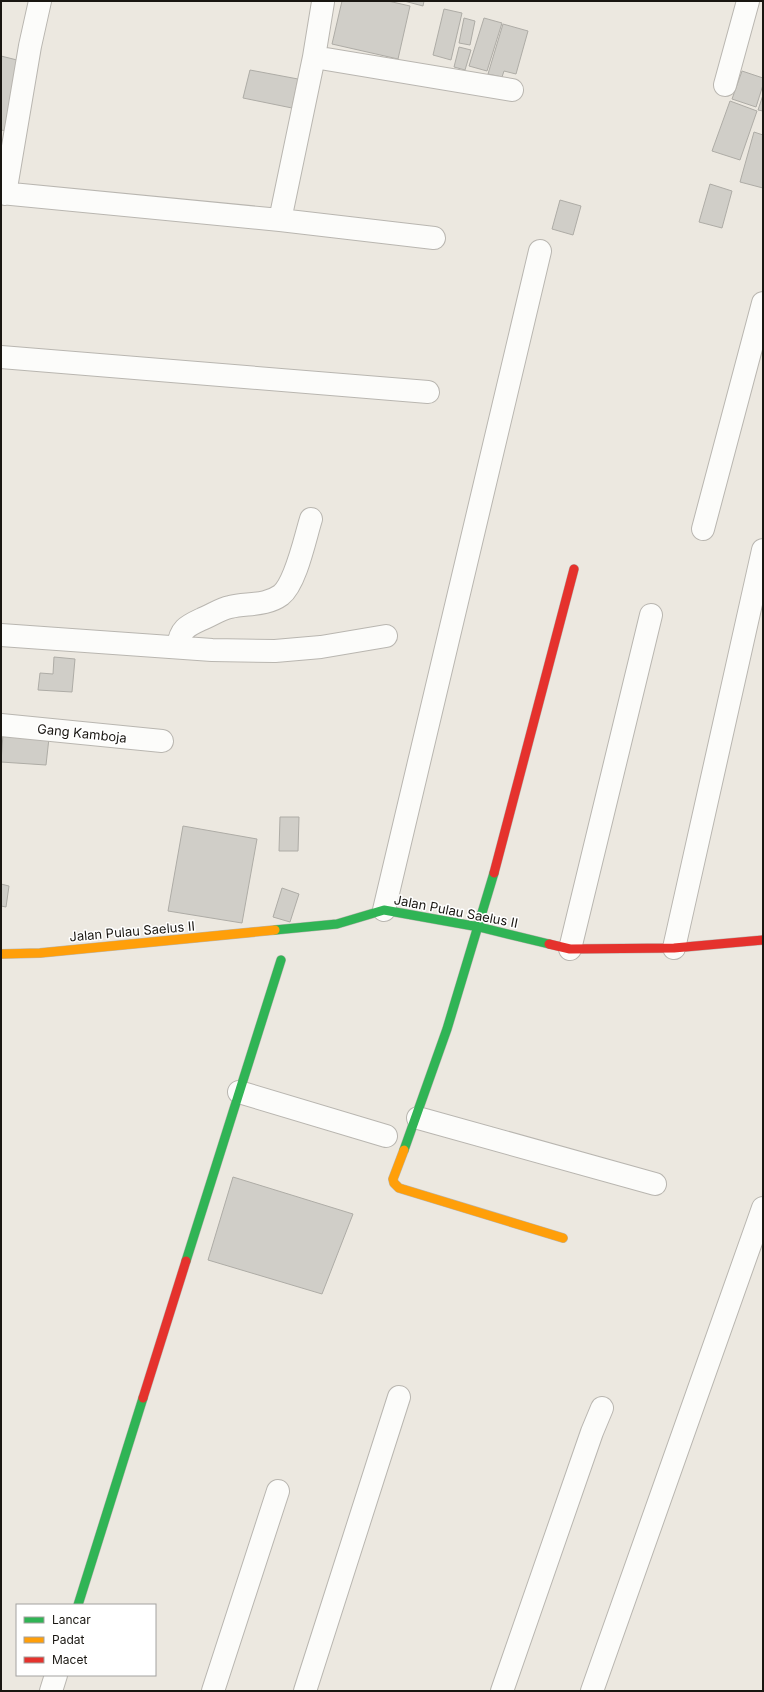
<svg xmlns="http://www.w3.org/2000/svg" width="764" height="1692" font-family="Inter,sans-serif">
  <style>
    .building { fill: #d0cec8; stroke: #aeaca6 }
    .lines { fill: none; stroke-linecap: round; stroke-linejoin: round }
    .street-casing { stroke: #b9b6b0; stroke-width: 24 }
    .fast-casing { stroke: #b9b6b0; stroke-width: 10 }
    .slow-casing { stroke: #b9b6b0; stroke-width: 10 }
    .jam-casing { stroke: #b9b6b0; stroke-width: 10 }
    .street { stroke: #fcfcfa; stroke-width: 22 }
    .fast { stroke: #30b455; stroke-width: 9 }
    .slow { stroke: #ff9f0a; stroke-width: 9 }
    .jam { stroke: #e5322d; stroke-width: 9 }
    .labels { text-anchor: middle; stroke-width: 3; stroke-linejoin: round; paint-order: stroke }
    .street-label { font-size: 13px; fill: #191611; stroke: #fff }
  </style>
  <rect width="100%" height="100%" fill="#ece8e0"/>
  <path class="building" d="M342,1h46l22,5 -12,53 -66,-15z
    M404,1h20l-1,5z
    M444,9l18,4 -11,47 -18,-5z
    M464,18l11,3 -5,24 -11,-2z
    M484,18l18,5 -15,48 -18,-5z
    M503,24l25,7 -12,43 -12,-3 -2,6 -14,-3z
    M459,47l12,3 -6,20 -11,-3z
    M1,56l20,5 -14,70 -6,-1z
    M250,70l48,9 -6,29 -49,-10z
    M742,71l21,7v7l-7,22 -24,-8z
    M763,95v16l-5,-1z
    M730,101l27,10 -17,49 -28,-9z
    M754,132l9,3v53l-23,-6z
    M710,184l22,7 -10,37 -23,-6z
    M560,200l21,6 -8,29 -21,-6z
    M54,657l21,2 -3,33 -34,-2 2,-17 13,1z
    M3,734l46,4 -3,27 -45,-3z
    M280,817h19l-1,34h-19z
    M183,826l74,13 -15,84 -74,-12z
    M1,884l8,2 -3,21 -5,-1z
    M282,888l17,6 -9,28 -17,-5z
    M233,1177l120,37 -31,80 -114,-34z"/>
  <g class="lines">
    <g class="street-casing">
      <path id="street" d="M314,57l198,33
        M725,85l23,-84
        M1,193l279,27 154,18
        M5,194l25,-148 10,-45
        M280,220l34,-163 9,-55
        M1,357l427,35
        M703,529l60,-226
        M1,635l211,15 63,1 46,-4 65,-11
        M178,647c2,-18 9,-21 24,-28 10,-4 18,-10 28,-12 17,-4 36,-1 51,-12 15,-12 24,-57 30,-76
        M1,725l161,16
        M384,910l156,-659
        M674,948l89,-398
        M570,949l81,-334
        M239,1092l147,44
        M418,1118l237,66
        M51,1691l5,-16
        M213,1691l65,-200
        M305,1691l94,-294
        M502,1691l90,-259 10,-24
        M592,1691l171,-483"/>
    </g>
    <g class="fast-casing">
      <path id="fast" d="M275,930l62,-6 47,-14 95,17 70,17
        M404,1150l43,-121 47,-156
        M186,1261l95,-301
        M78,1605l65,-207"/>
    </g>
    <g class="slow-casing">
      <path id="slow" d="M1,954l39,-1 235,-23
        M404,1150l-11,29 1,4 5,5 164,50"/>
    </g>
    <g class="jam-casing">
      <path id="jam" d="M494,873l80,-304
        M549,944l21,5 104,-1 89,-8
        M143,1398l43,-137"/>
    </g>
    <use href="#street" class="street"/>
    <use href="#fast" class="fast"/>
    <use href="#slow" class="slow"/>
    <use href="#jam" class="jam"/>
  </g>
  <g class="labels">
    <g class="street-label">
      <text transform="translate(82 733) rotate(6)" y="5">Gang Kamboja</text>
      <text transform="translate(456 911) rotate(11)" y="5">Jalan Pulau Saelus II</text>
      <text transform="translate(132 931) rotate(-5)" y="5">Jalan Pulau Saelus II</text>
    </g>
  </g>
  <rect width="764" height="1692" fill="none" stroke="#191611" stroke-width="4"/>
  <rect x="16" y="1604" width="140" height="72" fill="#ffffff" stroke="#a3a2a0"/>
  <rect x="24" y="1617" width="20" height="6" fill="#30b455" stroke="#a3a2a0"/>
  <text x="52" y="1624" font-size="12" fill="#191611">Lancar</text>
  <rect x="24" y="1637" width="20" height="6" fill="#ff9f0a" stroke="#a3a2a0"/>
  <text x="52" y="1644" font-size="12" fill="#191611">Padat</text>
  <rect x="24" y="1657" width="20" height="6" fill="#e5322d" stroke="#a3a2a0"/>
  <text x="52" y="1664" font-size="12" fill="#191611">Macet</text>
</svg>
